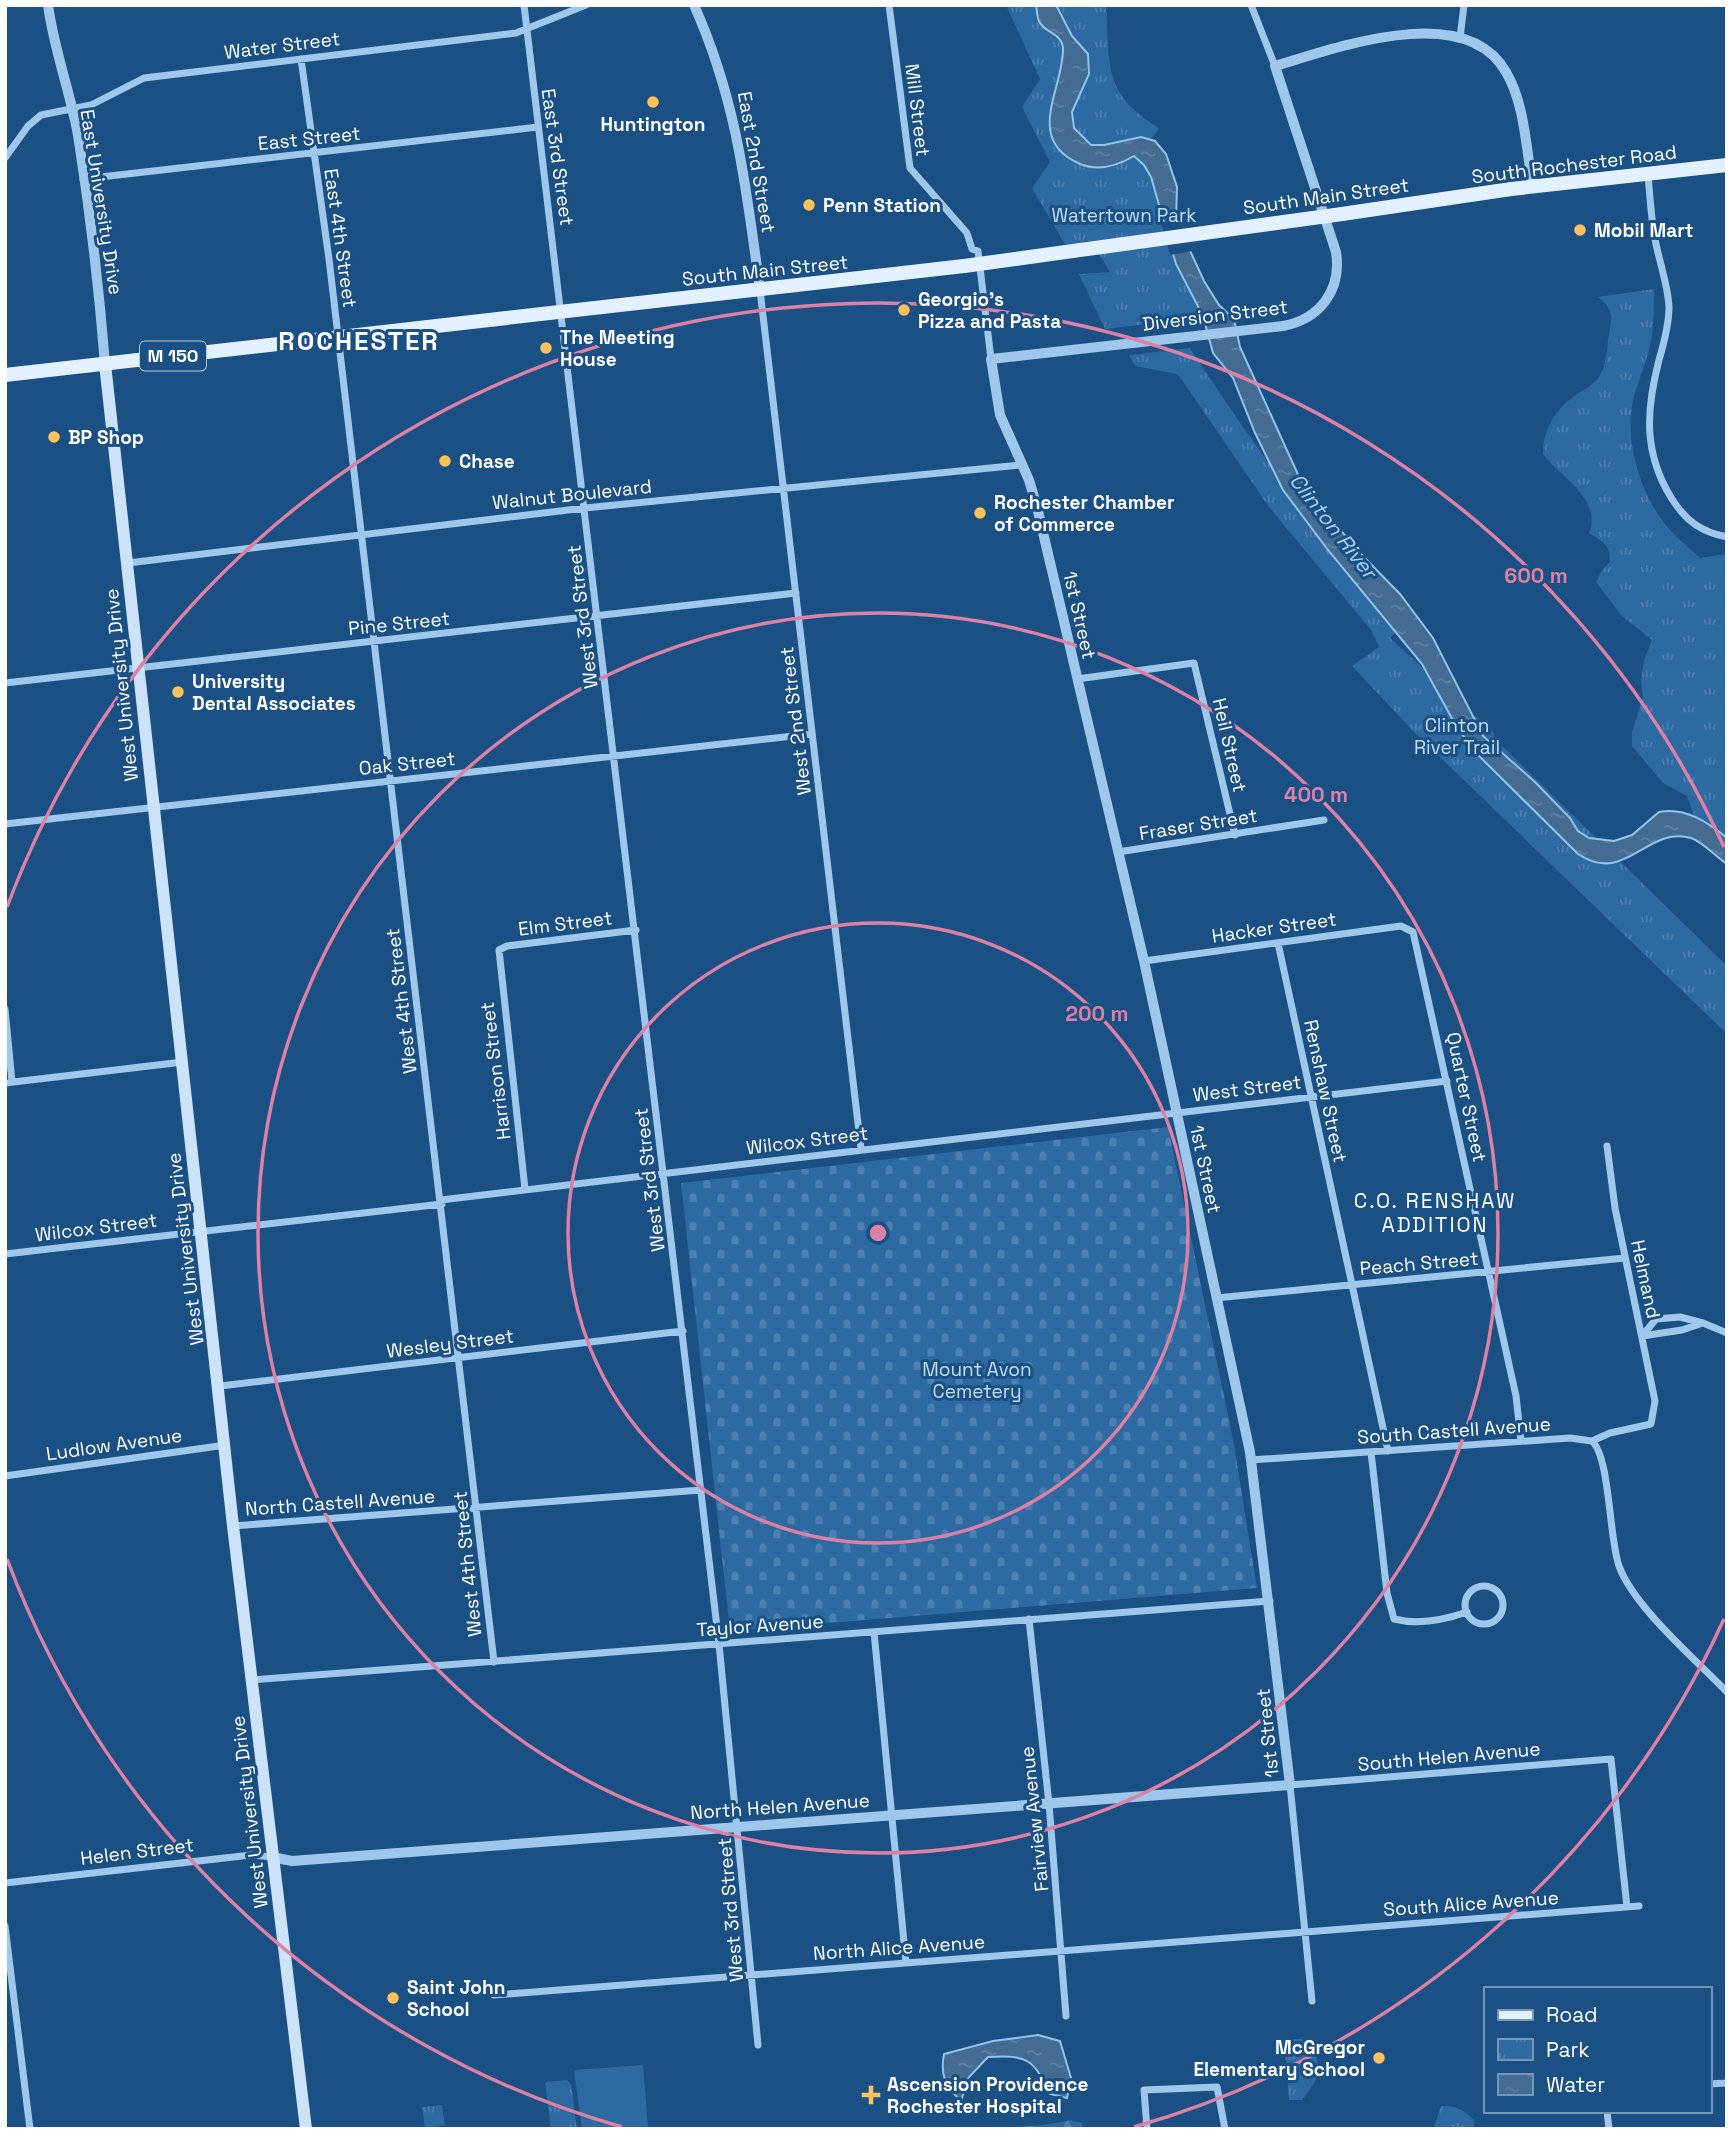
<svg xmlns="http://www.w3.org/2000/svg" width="1732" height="2134" font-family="'Space Grotesk',sans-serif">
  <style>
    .forest { fill: url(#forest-firs) }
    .cemetery { fill: url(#cemetery-stones) }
    .park { fill: url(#park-tufts) }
    .pitch { fill: #2d6aa2 }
    .water { fill: url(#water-ripples); stroke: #91c3ed; stroke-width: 2 }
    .pier { fill: #1a5083 }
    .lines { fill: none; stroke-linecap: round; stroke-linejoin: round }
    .minor { stroke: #9fc7eb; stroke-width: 7 }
    .tertiary { stroke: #9fc7eb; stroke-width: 10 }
    .secondary { stroke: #cbe2f8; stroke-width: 12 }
    .primary { stroke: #e3f0ff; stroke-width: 14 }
    .primary-bridge { stroke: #e3f0ff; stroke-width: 14 }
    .ring { fill: none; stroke: #dd80a5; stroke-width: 3.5 }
    .poi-dot { fill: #fdc25a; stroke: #1a5083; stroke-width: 2.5 }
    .labels { text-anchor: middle; stroke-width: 6; stroke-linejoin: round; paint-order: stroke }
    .shield { fill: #1a5083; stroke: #bacada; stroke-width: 2 }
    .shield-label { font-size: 18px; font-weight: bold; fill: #fff }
    .street-label { font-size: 19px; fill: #fff; stroke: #1a5083 }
    .poi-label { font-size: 19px; font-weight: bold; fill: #fff; stroke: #1a5083; text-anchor: start }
    .park-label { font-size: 19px; fill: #c4dff8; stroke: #1a5083 }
    .water-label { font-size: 21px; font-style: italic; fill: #aad1f3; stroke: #1a5083 }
    .neighbourhood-label { font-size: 21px; letter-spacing: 2px; fill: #fff; stroke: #1a5083 }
    .district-label { font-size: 26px; font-weight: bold; letter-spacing: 2px; fill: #fff; stroke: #1a5083 }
    .centre { fill: #dd80a5; stroke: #1a5083; stroke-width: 3.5 }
    .ring-label { font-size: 21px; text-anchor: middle; font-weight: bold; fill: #dd80a5; stroke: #1a5083; stroke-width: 6; stroke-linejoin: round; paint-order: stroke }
  </style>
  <defs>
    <pattern id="forest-firs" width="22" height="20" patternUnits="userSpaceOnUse" patternTransform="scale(1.75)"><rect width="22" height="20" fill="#2d6aa2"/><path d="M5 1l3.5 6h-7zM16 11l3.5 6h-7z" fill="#4c80b0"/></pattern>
    <pattern id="cemetery-stones" width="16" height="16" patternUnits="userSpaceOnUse" patternTransform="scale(1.75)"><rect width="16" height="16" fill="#2d6aa2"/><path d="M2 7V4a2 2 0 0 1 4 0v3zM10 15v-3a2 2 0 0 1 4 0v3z" fill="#4c80b0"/></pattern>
    <pattern id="park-tufts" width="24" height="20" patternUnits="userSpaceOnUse" patternTransform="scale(1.75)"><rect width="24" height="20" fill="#2d6aa2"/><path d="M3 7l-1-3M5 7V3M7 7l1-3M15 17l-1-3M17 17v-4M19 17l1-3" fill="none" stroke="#4c80b0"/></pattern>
    <pattern id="water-ripples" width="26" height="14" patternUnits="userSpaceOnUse" patternTransform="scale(1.75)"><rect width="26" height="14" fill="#446c92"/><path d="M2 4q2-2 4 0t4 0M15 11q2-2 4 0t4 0" fill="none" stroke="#6082a2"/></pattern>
  </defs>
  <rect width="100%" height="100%" fill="#1a5083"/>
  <path class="forest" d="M1070,2120l12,3v6h-95c27,-3 57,-2 83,-9z"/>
  <path class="cemetery" d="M1168,1127l65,312 24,149 -527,43 -49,-448z"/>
  <path class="park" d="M1006,5h100c4,60 -4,88 53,123l-11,16 -1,24 40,97 34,56 -43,5 -3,-5 -70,8 -26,-55 31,-2 -16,-27 -27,3 -35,-60 18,-26 -28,-55 18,-28z
    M1654,289c0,22 0,44 -6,65 -5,16 -11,30 -15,47 -9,42 9,100 39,131 8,9 19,17 28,26l27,-4v284l-21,-17 -12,-5 -7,-20 -24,-13 -31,-37v-14l11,-35 -2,-16 3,-21 8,-20 -31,-25 -25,-33 5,-10 9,-10c0,-18 -8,-21 -21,-29 14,-34 -30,-57 -46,-79 -1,-22 12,-44 30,-57 8,-6 19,-11 26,-20 7,-11 8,-25 9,-37 3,-20 9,-28 -10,-43z
    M1190,348c66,102 131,188 210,280l-10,10 104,95 1,6 232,227v68l-311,-300 -64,-68 27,-19 -8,-17 -102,-123 -87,-127 -5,-6 -42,-8 -6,-11z
    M1284,2039h27c10,30 11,36 -9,61h-13z
    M567,2080l4,4 6,45h-26l-6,-47z
    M442,2105l3,20 -20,3 -3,-21z
    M1441,2106c16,0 22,3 33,14l-1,9 -39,-2z"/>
  <path class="pitch" d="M643,2065l5,64h-66l-8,-59z"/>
  <path class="water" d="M1036,5h20l16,31 16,18 1,20 -17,38 2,16 17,17h13l37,-8 14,4 11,13 11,33 -1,33 28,61 15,24 15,14 6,28 60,132 56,70 44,45 33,44 50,98 52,46 35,36 8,13 11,7 25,3 18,-6 27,-23c26,-5 49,10 68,26v26c-11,-7 -24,-22 -36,-26 -44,-13 -65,48 -113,16l-103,-102 -20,-28 -33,-60 -94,-114 -45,-60 -28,-57 -22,-55 -20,-25 -10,-37 -27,-52 -25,-87 -7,-12 -10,-9c-17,10 -37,16 -56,7 -54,-25 -14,-75 -15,-115 -1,-15 -19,-15 -24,-27 -2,-4 -2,-11 -3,-16z
    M1038,2035l22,6 11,37 -4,20 -17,-4c-17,-36 -23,-39 -62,-37l-19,20 -8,24c-16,-15 -21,-26 -17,-47l49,-13z"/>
  <path class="pier" d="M1179,220l14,31 -23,4 -9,-33z"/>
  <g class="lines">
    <path class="minor" d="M524,5l195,1639 39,401
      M889,5l21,163 57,65 5,16 6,2 13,108
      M1251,5l24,61
      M1460,38l4,-33
      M301,59l28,200 165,1403
      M5,158l23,-32 13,-11 50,-10 53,-27 372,-45 70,-28
      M1648,175c2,21 3,43 7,64 4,22 13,46 14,68 0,18 -5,36 -10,53 -13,50 -16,93 13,139 14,22 29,33 55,38
      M83,179l455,-52
      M760,290l101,859
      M128,563l457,-55 436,-43
      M1077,679l117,-16 41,172
      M5,683l791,-90
      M5,824l807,-90
      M1118,852l206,-32
      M1278,943l110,508
      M1144,961l257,-35 12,6 103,464 5,45
      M5,1009l7,73
      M5,1083l178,-21
      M525,1189l-26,-239 8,-4 129,-16
      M441,1200l1006,-119
      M5,1254l437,-50
      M1216,1298l409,-40
      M1680,1317l23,6 -21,7 -40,6 14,-17z
      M1703,1323l24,10
      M220,1386l463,-55
      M1592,1441c18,16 17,97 27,125 15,41 76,93 108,126
      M1371,1452l16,141 7,26c24,6 50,1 73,-7
      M1251,1460l319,-22 22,3 18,-8 41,-9 4,-23 -40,-193 -8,-62
      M5,1476l221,-31
      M233,1526l468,-36
      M1465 1605a19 19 0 1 1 38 0a19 19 0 1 1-38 0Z
      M1029,1619l20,185 17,212
      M874,1632l32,331
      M252,1680l1018,-79
      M5,1883l246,-28 21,2
      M5,1926l25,203
      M494,1995l1145,-89
      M1312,2001l-22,-216 321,-26 16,148
      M1709,2084l18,-1
      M1607,2111l2,18
      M1147,2129l-3,-39 73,-3 8,42"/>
    <path class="tertiary" d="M48,5c6,45 22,86 30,130 12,76 21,153 27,229
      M694,5c43,96 52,182 66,285
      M272,1857l20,4 998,-76 -40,-333 -106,-491 -107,-454 -8,-27 -29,-65 -9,-56 292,-33c37,-7 59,-36 53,-74l-61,-186c61,-18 190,-66 231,6 19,32 20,78 27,115"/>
    <path class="secondary" d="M105,364l128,1162 73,603"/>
    <path class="primary" d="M1342,214l169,-25 216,-24
      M5,375l959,-109"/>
    <path class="primary-bridge" d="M964,266l378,-52"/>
  </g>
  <g class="ring">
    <circle cx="878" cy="1233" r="310"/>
    <circle cx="878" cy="1233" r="620"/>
    <path d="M1724 1619A930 930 0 0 1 1134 2127M622 2127A930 930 0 0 1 7 1559M7 907A930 930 0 0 1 1724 847"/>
  </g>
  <g class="poi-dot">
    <circle cx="653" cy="102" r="7"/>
    <circle cx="809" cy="205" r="7"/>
    <circle cx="1580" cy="230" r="7"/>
    <circle cx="904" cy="310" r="7"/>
    <circle cx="546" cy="348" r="7"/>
    <circle cx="54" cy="437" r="7"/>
    <circle cx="445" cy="461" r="7"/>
    <circle cx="980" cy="513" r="7"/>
    <circle cx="178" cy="692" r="7"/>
    <circle cx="393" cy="1998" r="7"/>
    <circle cx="1379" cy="2058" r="7"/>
    <path d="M867.5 2084.5h7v7h7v7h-7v7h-7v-7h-7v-7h7z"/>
  </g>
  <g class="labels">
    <rect class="shield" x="140" y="341.5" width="66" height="29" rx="5"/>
    <g class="shield-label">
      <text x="173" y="362">M 150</text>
    </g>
    <g class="street-label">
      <text transform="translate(282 45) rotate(-7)" y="7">Water Street</text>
      <text transform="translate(918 110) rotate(83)" y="7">Mill Street</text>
      <text transform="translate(309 138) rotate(-6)" y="7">East Street</text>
      <text transform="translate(558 157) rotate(82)" y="7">East 3rd Street</text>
      <text transform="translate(757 162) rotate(80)" y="7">East 2nd Street</text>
      <text transform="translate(1574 164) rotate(-7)" y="7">South Rochester Road</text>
      <text transform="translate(1326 196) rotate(-8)" y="7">South Main Street</text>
      <text transform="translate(102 202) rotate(81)" y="7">East University Drive</text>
      <text transform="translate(341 238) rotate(82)" y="7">East 4th Street</text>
      <text transform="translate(765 270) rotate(-6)" y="7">South Main Street</text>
      <text transform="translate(1215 315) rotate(-7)" y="7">Diversion Street</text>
      <text transform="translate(572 494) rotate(-6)" y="7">Walnut Boulevard</text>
      <text transform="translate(1080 615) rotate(77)" y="7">1st Street</text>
      <text transform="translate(582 617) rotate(-97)" y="7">West 3rd Street</text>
      <text transform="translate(399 623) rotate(-6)" y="7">Pine Street</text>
      <text transform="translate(121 685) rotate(-96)" y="7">West University Drive</text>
      <text transform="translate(795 721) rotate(-97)" y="7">West 2nd Street</text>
      <text transform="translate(1230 745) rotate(77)" y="7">Heil Street</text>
      <text transform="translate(407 763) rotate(-6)" y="7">Oak Street</text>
      <text transform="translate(1198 824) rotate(-9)" y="7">Fraser Street</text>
      <text transform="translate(565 923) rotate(-7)" y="7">Elm Street</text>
      <text transform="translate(1274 927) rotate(-8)" y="7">Hacker Street</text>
      <text transform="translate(401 1001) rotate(-97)" y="7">West 4th Street</text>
      <text transform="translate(495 1071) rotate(-97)" y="7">Harrison Street</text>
      <text transform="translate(1247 1088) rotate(-7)" y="7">West Street</text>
      <text transform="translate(1326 1091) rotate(78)" y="7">Renshaw Street</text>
      <text transform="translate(1467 1097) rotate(78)" y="7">Quarter Street</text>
      <text transform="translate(807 1140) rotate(-7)" y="7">Wilcox Street</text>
      <text transform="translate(1206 1169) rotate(78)" y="7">1st Street</text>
      <text transform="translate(649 1180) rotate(-97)" y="7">West 3rd Street</text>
      <text transform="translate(96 1227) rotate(-7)" y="7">Wilcox Street</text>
      <text transform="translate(185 1249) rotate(-97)" y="7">West University Drive</text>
      <text transform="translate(1419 1263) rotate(-5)" y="7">Peach Street</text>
      <text transform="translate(1646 1279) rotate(78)" y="7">Helmand</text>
      <text transform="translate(450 1343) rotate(-7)" y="7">Wesley Street</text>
      <text transform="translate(1454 1430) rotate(-4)" y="7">South Castell Avenue</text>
      <text transform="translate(114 1444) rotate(-8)" y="7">Ludlow Avenue</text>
      <text transform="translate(340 1502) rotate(-4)" y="7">North Castell Avenue</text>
      <text transform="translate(467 1564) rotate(-96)" y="7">West 4th Street</text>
      <text transform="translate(760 1625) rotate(-4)" y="7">Taylor Avenue</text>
      <text transform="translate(1267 1733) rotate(-96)" y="7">1st Street</text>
      <text transform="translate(1449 1756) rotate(-5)" y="7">South Helen Avenue</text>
      <text transform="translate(780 1806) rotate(-4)" y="7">North Helen Avenue</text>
      <text transform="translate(249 1812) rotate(-97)" y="7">West University Drive</text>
      <text transform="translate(1034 1819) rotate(-96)" y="7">Fairview Avenue</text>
      <text transform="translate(137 1851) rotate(-7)" y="7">Helen Street</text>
      <text transform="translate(1471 1903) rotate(-4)" y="7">South Alice Avenue</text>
      <text transform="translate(730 1910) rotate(-95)" y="7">West 3rd Street</text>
      <text transform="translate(899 1947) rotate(-4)" y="7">North Alice Avenue</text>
    </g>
    <g class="poi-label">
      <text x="653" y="131" text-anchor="middle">Huntington</text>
      <text x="823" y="212">Penn Station</text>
      <text x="1594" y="237">Mobil Mart</text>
      <text x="918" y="306">Georgio's<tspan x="918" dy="22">Pizza and Pasta</tspan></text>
      <text x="560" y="344">The Meeting<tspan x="560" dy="22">House</tspan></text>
      <text x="68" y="444">BP Shop</text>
      <text x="459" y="468">Chase</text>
      <text x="994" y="509">Rochester Chamber<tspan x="994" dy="22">of Commerce</tspan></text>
      <text x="192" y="688">University<tspan x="192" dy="22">Dental Associates</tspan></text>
      <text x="407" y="1994">Saint John<tspan x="407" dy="22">School</tspan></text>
      <text x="1365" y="2054" text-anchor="end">McGregor<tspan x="1365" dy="22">Elementary School</tspan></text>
      <text x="887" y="2091">Ascension Providence<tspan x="887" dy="22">Rochester Hospital</tspan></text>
    </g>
    <g class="park-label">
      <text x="1124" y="222">Watertown Park</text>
      <text x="1457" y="732">Clinton<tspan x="1457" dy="22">River Trail</tspan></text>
      <text x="977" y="1376">Mount Avon<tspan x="977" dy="22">Cemetery</tspan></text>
    </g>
    <g class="water-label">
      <text transform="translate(1333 526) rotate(52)" y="7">Clinton River</text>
    </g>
    <g class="neighbourhood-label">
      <text x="1435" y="1208">C.O. RENSHAW<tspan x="1435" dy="24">ADDITION</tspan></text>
    </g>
    <g class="district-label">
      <text x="359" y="350">ROCHESTER</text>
    </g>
  </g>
  <circle cx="878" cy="1233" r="10" class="centre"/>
  <g class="ring-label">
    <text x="1536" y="583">600 m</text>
    <text x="1316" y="802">400 m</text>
    <text x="1097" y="1021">200 m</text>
  </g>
  <rect width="1732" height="2134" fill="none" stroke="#ffffff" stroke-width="14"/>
  <rect x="1484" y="1987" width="228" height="126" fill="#1a5083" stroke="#7696b5" stroke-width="2"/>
  <rect x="1498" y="2010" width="35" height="10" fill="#e3f0ff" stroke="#7696b5" stroke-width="2"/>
  <text x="1546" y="2022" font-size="21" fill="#ffffff">Road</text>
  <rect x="1498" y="2039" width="35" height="21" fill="url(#park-tufts)" stroke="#7696b5" stroke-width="2"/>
  <text x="1546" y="2057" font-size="21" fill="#ffffff">Park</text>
  <rect x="1498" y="2074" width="35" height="21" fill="url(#water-ripples)" stroke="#7696b5" stroke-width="2"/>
  <text x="1546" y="2092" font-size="21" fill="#ffffff">Water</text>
</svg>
